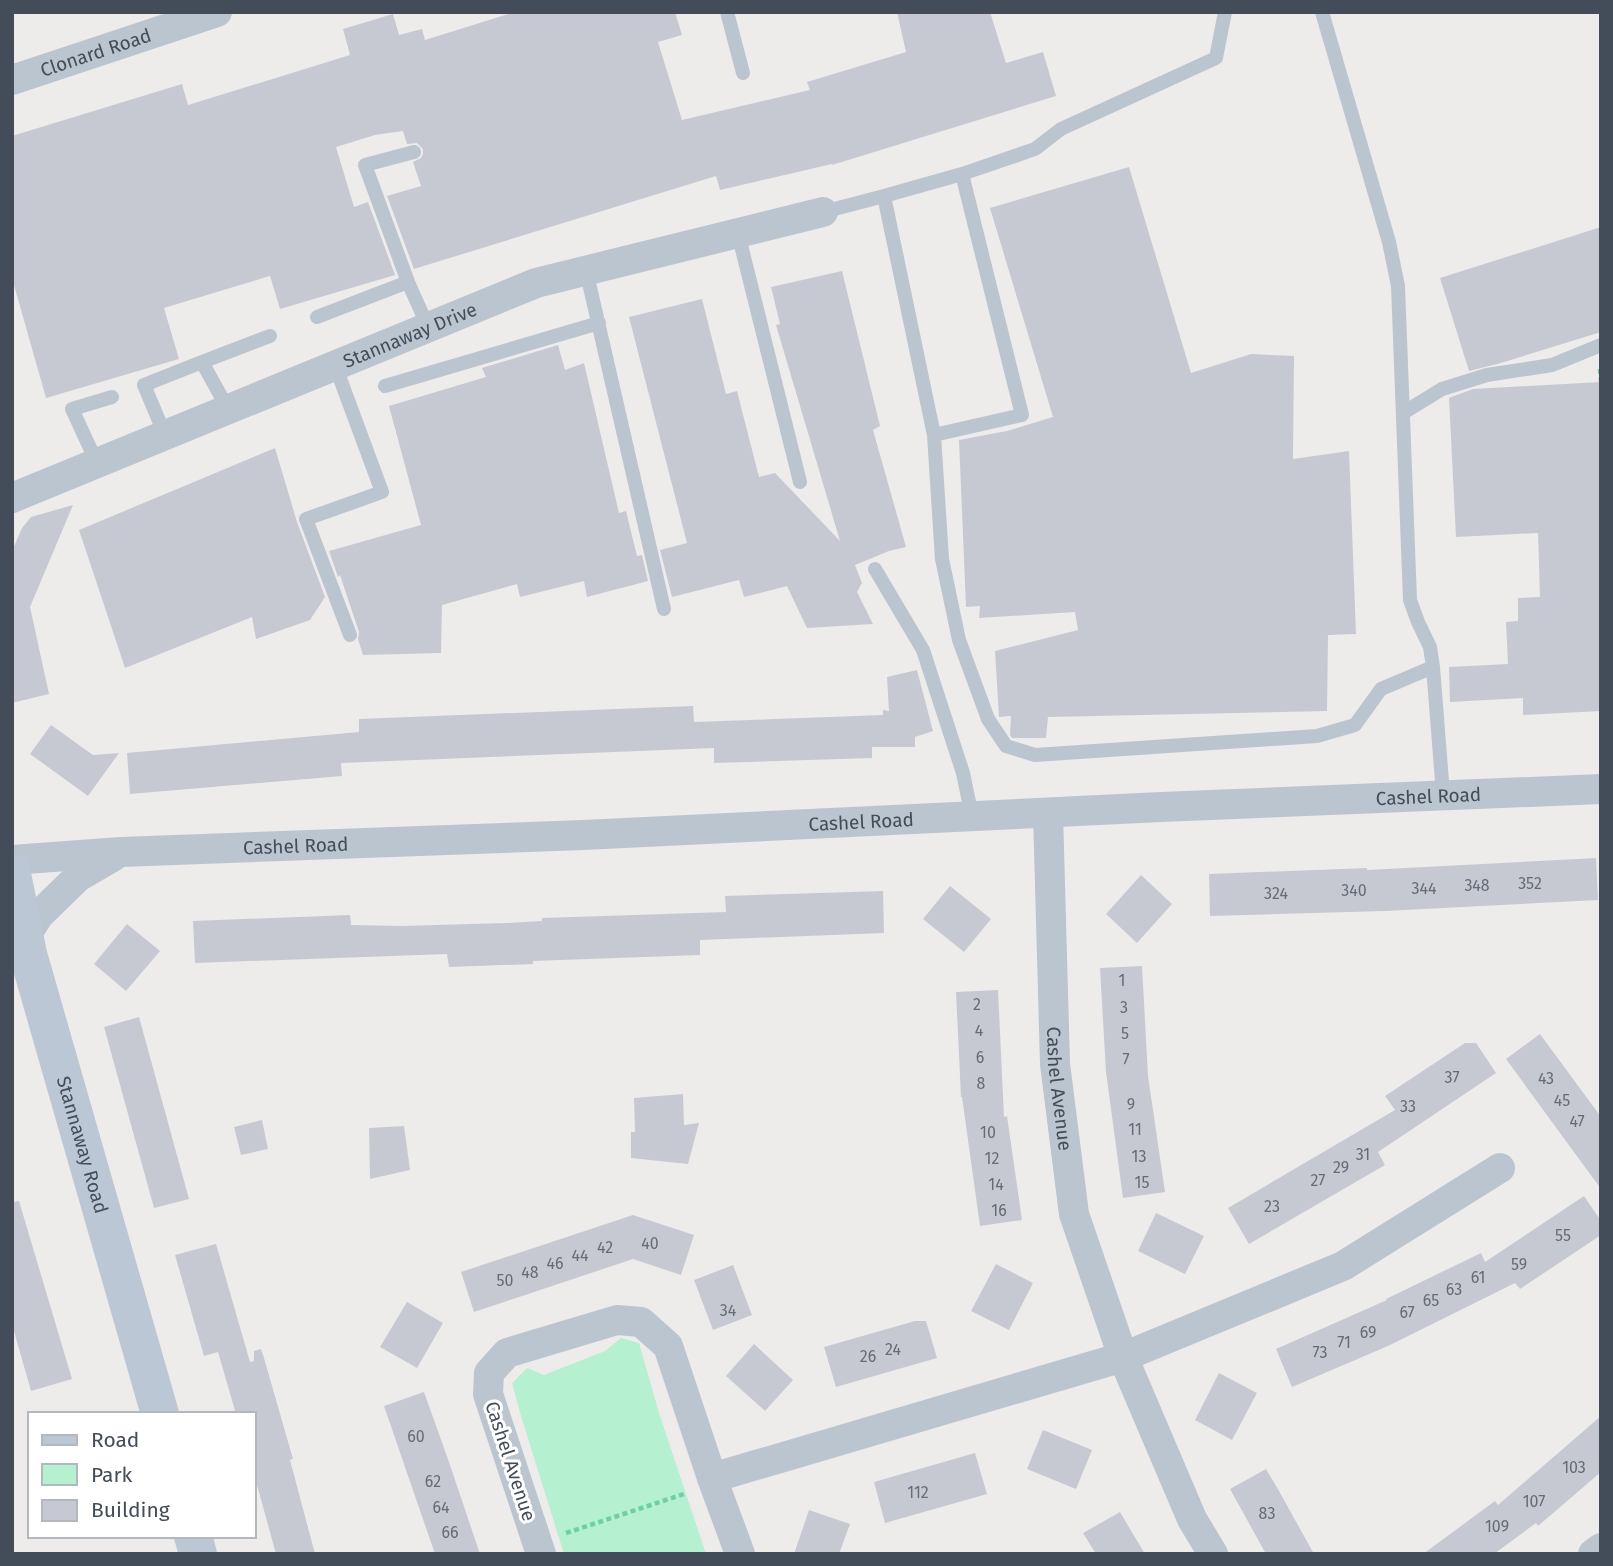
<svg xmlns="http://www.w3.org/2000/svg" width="1613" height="1566" font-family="'Fira Sans',sans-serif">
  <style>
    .green { fill: #b5f0d0 }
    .building { fill: #c7c9d2 }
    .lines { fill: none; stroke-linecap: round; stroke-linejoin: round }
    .path { stroke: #6cd0a5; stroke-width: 4.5; stroke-dasharray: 5 3.5; stroke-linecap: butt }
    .lane { stroke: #bbc5cf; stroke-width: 14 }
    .street { stroke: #bbc5cf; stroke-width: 30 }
    .secondary { stroke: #bcc7d6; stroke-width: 38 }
    .labels { text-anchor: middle; stroke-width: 6; stroke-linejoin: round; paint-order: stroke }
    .number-label { font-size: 16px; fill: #646c77 }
    .street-label { font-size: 19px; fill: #434d59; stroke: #fff }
  </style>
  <rect width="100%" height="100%" fill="#eeebeb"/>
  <path class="green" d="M621,1338l18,5 20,70 47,141h-142l-43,-138 -9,-33 15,-15 17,7 61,-24z"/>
  <path class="building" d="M515,12h160l7,23 -24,7 24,78 128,-30 -3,-8 99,-30 -9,-40h93l16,51 37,-11 13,44 -224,69v-1l-112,26 -4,-14 -302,93 -27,-73 34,-10 -8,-24 8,-4 2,-4v-5l-6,-6 -10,1 -4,-13 -28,4 -39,12 18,60 14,-5 27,73 -115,34 -10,-33 -106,32 15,51 -133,39 -34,-120v-142l170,-52 6,21 162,-50 -7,-26 50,-15 6,21 23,-6 3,11z
    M1129,167l62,206 60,-19 43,2 -1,103 56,-8 7,183 -28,1 -1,76 -279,6 -2,21h-34l-2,-3 1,-19 -12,1 -4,-66 83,-21 -3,-18 -96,6 1,-12 -14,1 -7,-167 48,-9 46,-14 -63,-209z
    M1601,227v105l-100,31 -32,8 -29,-93z
    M842,271l38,155 -7,4 33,117 -17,4 -34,14 7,18 -5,9 16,32 -66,4 -20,-42 -43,11 -5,-17 -67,17 -12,-47 27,-7 -58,-226 73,-18 24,95 11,-3 22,86 16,-4 65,68 -64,-216 4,-1 -9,-37z
    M558,345l7,25 19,-7 35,150 7,-2 11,45 5,-1 6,26 -61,16 -3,-16 -64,16 -3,-13 -75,21 -1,48 -78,2 -5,-16 1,-7 -19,-57 -2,2 -9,-26 92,-26 -32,-119 97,-29 -4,-9z
    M1601,382v329l-78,4v-17l-73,4 -1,-35 59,-3 -2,-42 12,-1v-23l22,-1 -2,-64 -82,4 -7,-139 24,-9z
    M275,448l22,74 28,75 -15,23 -54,19 -4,-22 -127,51 -46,-138z
    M73,505l-43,102 19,87 -37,9v-152l10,-23 9,-11z
    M917,670l16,61 -18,6v10h-43v11l-158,5v-15l-373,15 1,13 -212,18 -3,-41 232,-21v-13l334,-13 1,16 189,-7v-5l6,1 -2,-34z
    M51,725l42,30 26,-2 -31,43 -58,-42z
    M1596,858l2,42 -213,11 -175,5 -1,-42 158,-6v2z
    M1141,875l31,29 -35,39 -31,-29z
    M950,886l41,33 -27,33 -41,-33z
    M883,891l1,42 -184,7v15l-167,6v3l-84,3 -2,-13 -252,9 -2,-42 157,-6 1,10 50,1 105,-3 36,-2v-3l184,-6 -1,-16z
    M127,924l33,27 -34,40 -32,-27z
    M1142,966l6,110 17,116 -42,6 -17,-126 -6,-104z
    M998,990l6,127 3,-1 15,104 -42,6 -18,-129h-1l-5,-105z
    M139,1017l50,182 -35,9 -50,-181z
    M1540,1034l61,83v72l-95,-130z
    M1465,1043h11l20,30 -118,79 7,13 -136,79 -21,-36 167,-98 -10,-14z
    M683,1094l1,31 15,-2 -11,41 -57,-6v-26h4l-1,-34z
    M262,1120l6,29 -27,6 -7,-28z
    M404,1126l6,44 -40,9 -1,-51z
    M1584,1196l17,25v14l-81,54 -5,-6 -127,63 -96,41 -16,-38 111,-49 -1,-1 95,-46 4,9z
    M19,1201l53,178 -41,12 -19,-67v-122z
    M1156,1213l48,23 -19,38 -47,-23z
    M633,1215l61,20 -13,40 -48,-16 -159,53 -13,-40z
    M216,1244l34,118 4,-1v-10l7,-2 3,9 29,101 -3,1 25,94h-39l-22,-80v-60h-18l-18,-62 -14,4 -29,-101z
    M996,1264l37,19 -24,47 -38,-19z
    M733,1265l19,50 -39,15 -19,-50z
    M407,1302l36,21 -26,45 -37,-21z
    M915,1321h11l11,37 -101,29 -12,-40z
    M754,1344l39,36 -28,31 -39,-35z
    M1219,1373l38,20 -25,47 -37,-20z
    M424,1392l25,70 31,92h-45l-51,-148z
    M1601,1416v56l-63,54 -2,-3 -42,31h-71l72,-53 3,4z
    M1043,1430l49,20 -16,39 -49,-20z
    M975,1453l12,41 -102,29 -11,-41z
    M1266,1469l13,22 35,63h-48l-36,-65z
    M809,1510l41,14 -11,30h-45z
    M1120,1512l13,22 12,20h-49l-13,-21z"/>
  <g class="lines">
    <path class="path" d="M1600,369l1,13
      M566,1533l118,-39"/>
    <path class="lane" d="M727,12l16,61
      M1322,12l67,230 9,44 12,314 8,22 12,25 3,20 10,127
      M414,152l-49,13 43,117 20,45
      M962,174l60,241 -88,20 -50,-239 78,-22 73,-25 26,-20 155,-71 9,-46
      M823,212l61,-16
      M738,233l62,249
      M586,270l78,339
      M317,317l91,-35
      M202,362l68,-26
      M335,365l47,127 -76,27 44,116
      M385,386l214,-63
      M1403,413l39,-24 45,-14 65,-10 49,-20
      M165,435l-21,-50 58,-23 26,47
      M934,435l8,124 17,81 29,79 18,27 29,9 282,-19 38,-11 26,-36 52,-22
      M97,463l-25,-54 40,-12
      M875,569l48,81 40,123 9,44"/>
    <g class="street">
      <path id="s1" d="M12,80l205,-68"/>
      <path id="s2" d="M12,498l524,-215 287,-71"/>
      <path id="s3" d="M1048,813l7,251 19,150 49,143 69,162 21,35"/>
      <path id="s4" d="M12,860l109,-8 462,-17 578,-28 440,-18"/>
      <path d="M25,937l14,-22 39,-38 36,-21"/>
      <path d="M712,1478l411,-121 220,-91 157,-98"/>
      <path d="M541,1554l-53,-160 1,-21 18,-20 110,-33 24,2 27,24 44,132 28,76"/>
      <path d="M1593,1554l8,-6"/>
    </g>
    <g class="secondary">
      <path id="s5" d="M12,874l16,80 132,460"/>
      <path d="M193,1536l5,18"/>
    </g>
  </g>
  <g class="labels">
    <g class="number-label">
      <text x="1530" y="889">352</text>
      <text x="1477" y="891">348</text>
      <text x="1424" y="894">344</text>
      <text x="1354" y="896">340</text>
      <text x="1276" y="899">324</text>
      <text x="1122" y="986">1</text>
      <text x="977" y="1010">2</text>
      <text x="1124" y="1013">3</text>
      <text x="979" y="1036">4</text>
      <text x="1125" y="1039">5</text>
      <text x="980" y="1063">6</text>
      <text x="1126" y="1065">7</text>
      <text x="1452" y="1083">37</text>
      <text x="1546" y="1084">43</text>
      <text x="981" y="1089">8</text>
      <text x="1562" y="1106">45</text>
      <text x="1131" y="1110">9</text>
      <text x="1408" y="1112">33</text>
      <text x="1577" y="1127">47</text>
      <text x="1135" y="1135">11</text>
      <text x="988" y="1138">10</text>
      <text x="1363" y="1160">31</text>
      <text x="1139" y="1162">13</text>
      <text x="992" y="1164">12</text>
      <text x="1341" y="1173">29</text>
      <text x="1318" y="1186">27</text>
      <text x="1142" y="1188">15</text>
      <text x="996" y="1190">14</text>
      <text x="1272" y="1212">23</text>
      <text x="999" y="1216">16</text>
      <text x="1563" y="1241">55</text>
      <text x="650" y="1249">40</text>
      <text x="605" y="1253">42</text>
      <text x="580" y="1261">44</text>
      <text x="555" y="1269">46</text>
      <text x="1519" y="1270">59</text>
      <text x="530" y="1278">48</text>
      <text x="1478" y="1283">61</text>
      <text x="505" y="1286">50</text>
      <text x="1454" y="1295">63</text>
      <text x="1431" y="1306">65</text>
      <text x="728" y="1316">34</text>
      <text x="1407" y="1318">67</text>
      <text x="1368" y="1338">69</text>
      <text x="1344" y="1348">71</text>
      <text x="893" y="1355">24</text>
      <text x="1320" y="1358">73</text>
      <text x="868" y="1362">26</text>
      <text x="416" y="1442">60</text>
      <text x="1574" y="1473">103</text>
      <text x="433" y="1487">62</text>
      <text x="918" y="1498">112</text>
      <text x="1534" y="1507">107</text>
      <text x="441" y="1513">64</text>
      <text x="1267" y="1519">83</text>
      <text x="1497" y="1532">109</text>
      <text x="450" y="1538">66</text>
    </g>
    <g class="street-label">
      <text dy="7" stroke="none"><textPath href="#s1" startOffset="88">Clonard Road</textPath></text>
      <text dy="7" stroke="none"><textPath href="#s2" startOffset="430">Stannaway Drive</textPath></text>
      <text dy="7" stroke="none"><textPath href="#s4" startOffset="1418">Cashel Road</textPath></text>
      <text dy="7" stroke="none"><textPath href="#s4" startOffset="850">Cashel Road</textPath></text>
      <text dy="7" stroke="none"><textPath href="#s4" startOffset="284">Cashel Road</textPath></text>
      <text dy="7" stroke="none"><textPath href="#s3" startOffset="276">Cashel Avenue</textPath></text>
      <text dy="7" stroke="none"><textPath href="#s5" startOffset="280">Stannaway Road</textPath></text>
      <text transform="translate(511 1461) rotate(72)" y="7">Cashel Avenue</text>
    </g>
  </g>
  <rect width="1613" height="1566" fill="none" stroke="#434d59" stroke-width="28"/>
  <rect x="28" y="1412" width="228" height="126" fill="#ffffff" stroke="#b4b8bd" stroke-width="2"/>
  <rect x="42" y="1435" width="35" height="10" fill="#bcc7d6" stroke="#b4b8bd" stroke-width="2"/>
  <text x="91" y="1447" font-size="21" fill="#434d59">Road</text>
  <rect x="42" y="1464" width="35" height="21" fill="#b5f0d0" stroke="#b4b8bd" stroke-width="2"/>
  <text x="91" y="1482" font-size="21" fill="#434d59">Park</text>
  <rect x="42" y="1500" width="35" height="21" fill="#c7c9d2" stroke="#b4b8bd" stroke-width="2"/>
  <text x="91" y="1517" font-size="21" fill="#434d59">Building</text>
</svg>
